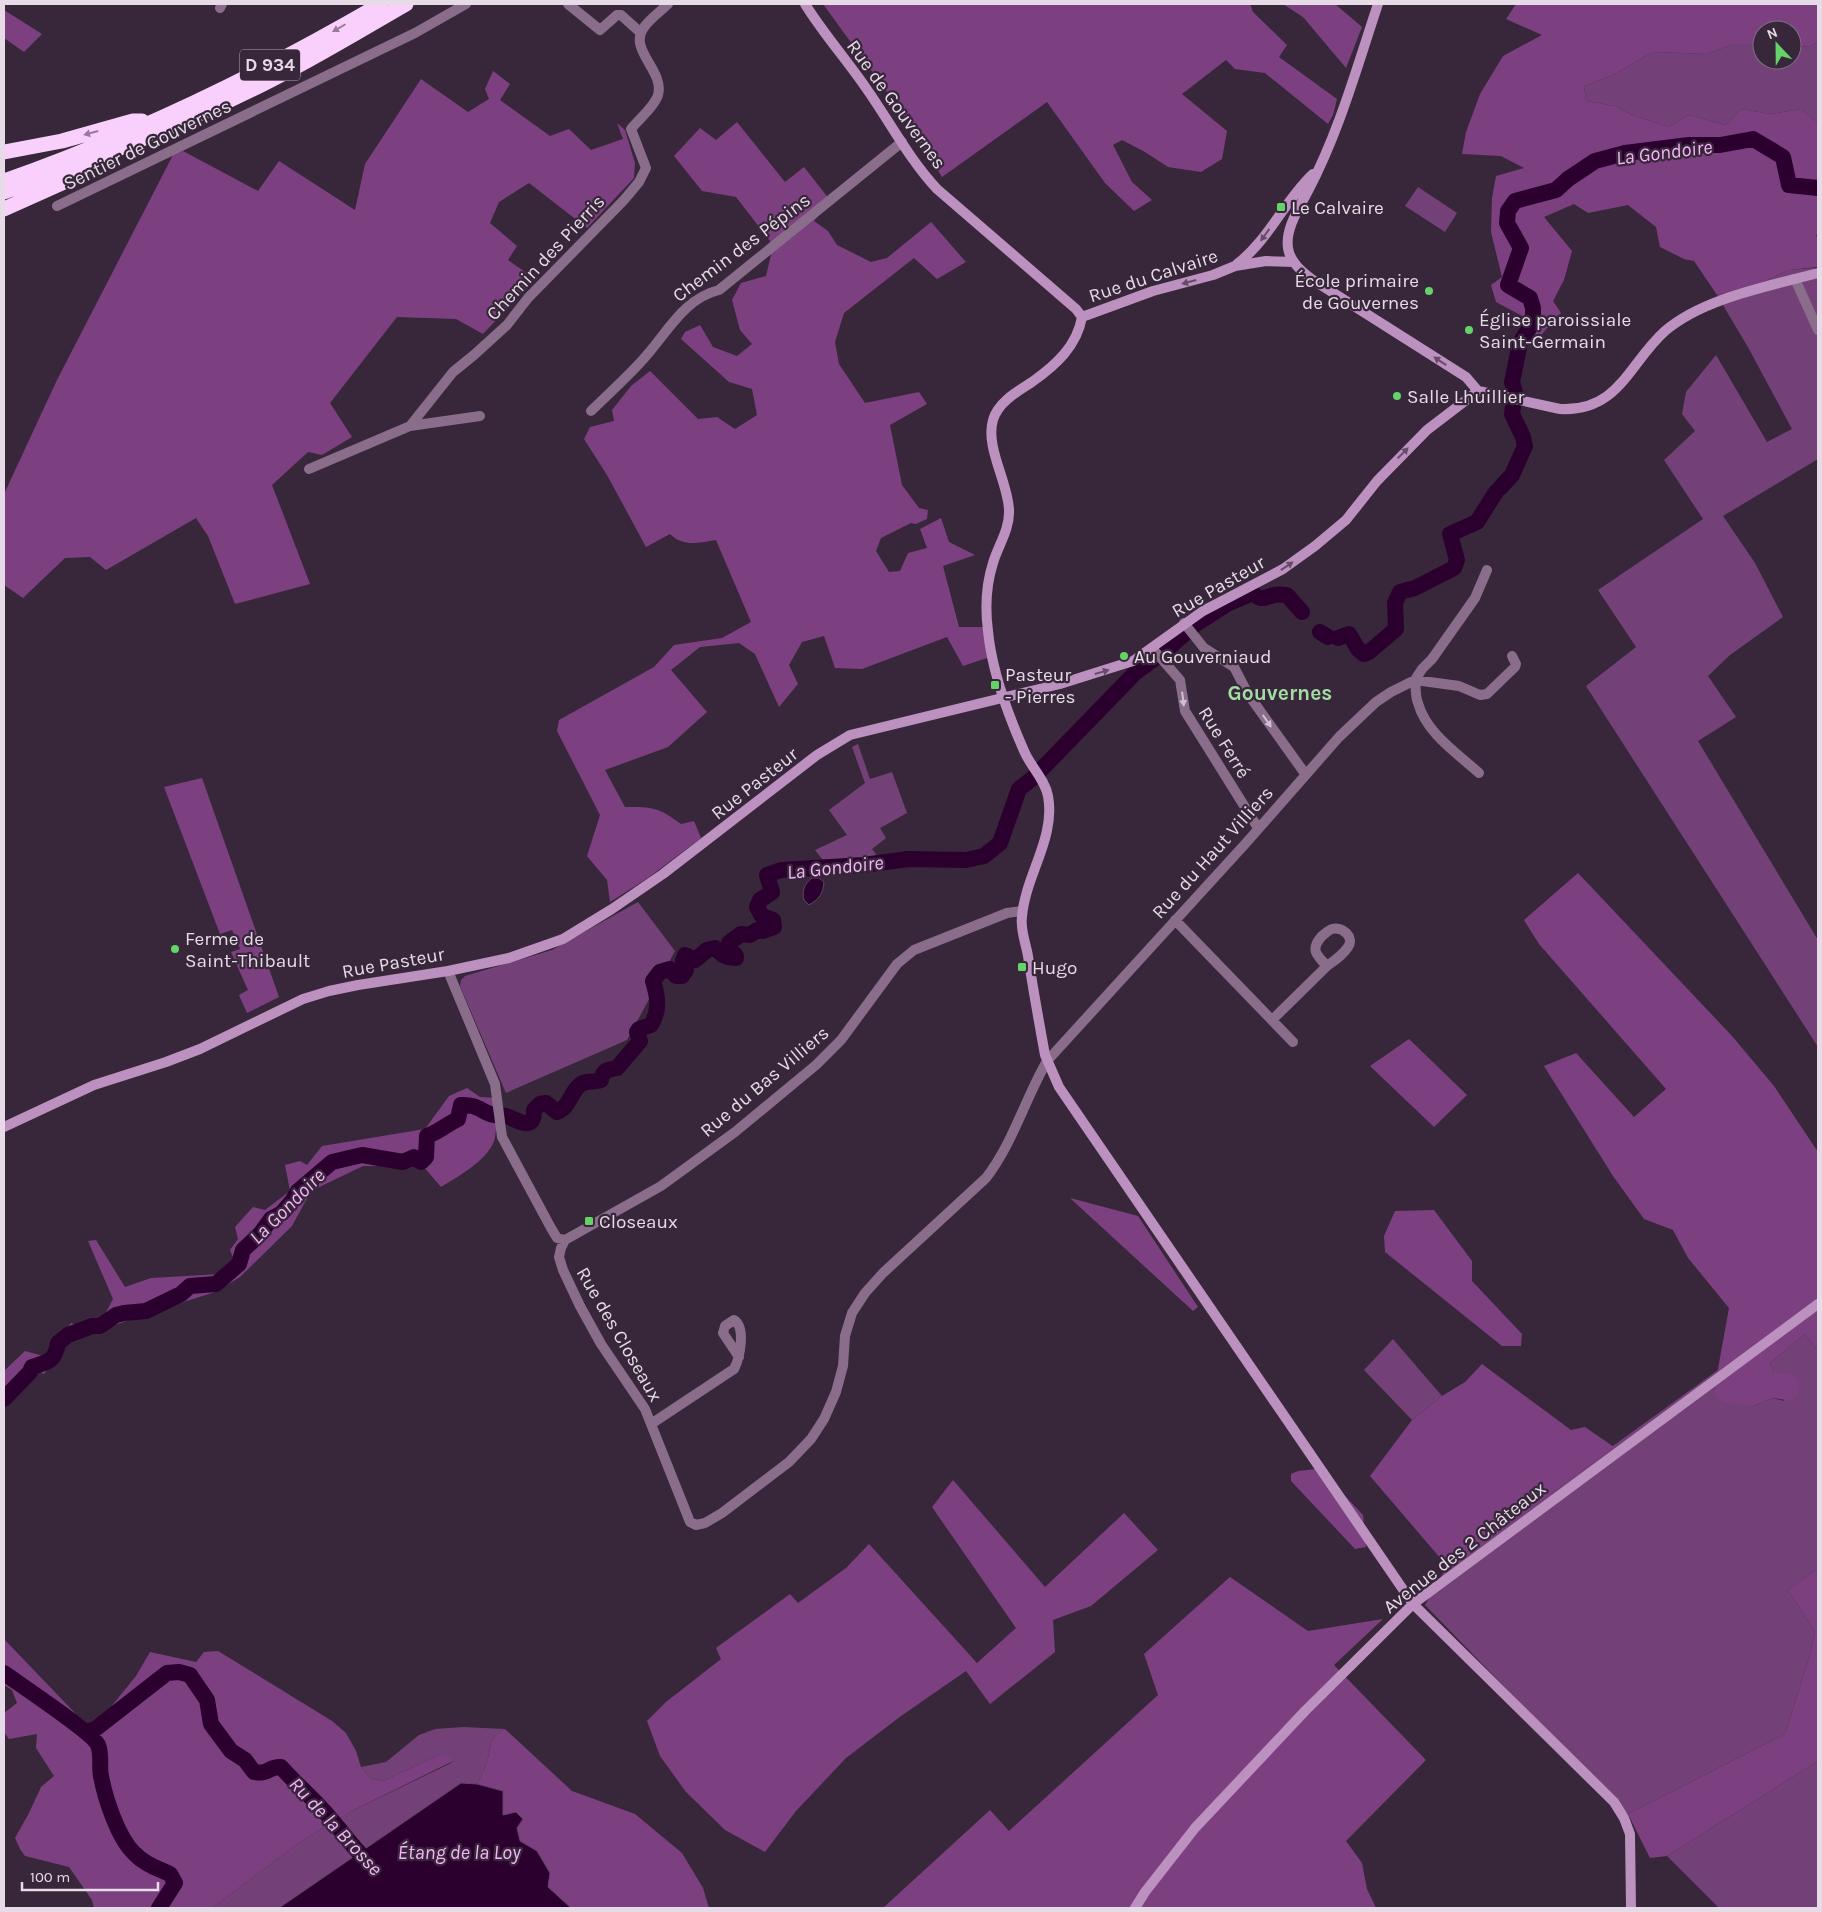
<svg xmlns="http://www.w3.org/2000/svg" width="1822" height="1912" font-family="Karla,sans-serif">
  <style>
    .green { fill: #734177 }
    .forest { fill: #7c4081 }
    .water { fill: #2b002f; stroke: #634266 }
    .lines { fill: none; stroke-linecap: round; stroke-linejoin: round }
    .river { stroke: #2b002f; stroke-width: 16 }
    .street { stroke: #896d8b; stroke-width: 10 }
    .secondary { stroke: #bc90bf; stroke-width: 10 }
    .highway { stroke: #f9cffb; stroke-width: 15 }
    .oneway { fill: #987b9a }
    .oneway2 { fill: #664c69 }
    .oneway3 { fill: #cfc0d0 }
    .poi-dot { fill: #64d468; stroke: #38273a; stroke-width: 2 }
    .labels { text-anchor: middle; stroke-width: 4.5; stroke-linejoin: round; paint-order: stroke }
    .shield { fill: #38273a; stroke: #b2a5b3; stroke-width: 1 }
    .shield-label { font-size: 18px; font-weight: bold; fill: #e6dbe7 }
    .street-label { font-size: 19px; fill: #e6dbe7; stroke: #38273a }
    .poi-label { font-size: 19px; fill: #e6dbe7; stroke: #38273a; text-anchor: start }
    .water-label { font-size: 20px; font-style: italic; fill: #f7b3fc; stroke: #38273a }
    .quarter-label { font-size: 21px; font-weight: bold; fill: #a3dda2; stroke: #38273a }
  </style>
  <rect width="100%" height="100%" fill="#38273a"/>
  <path class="green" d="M1818,42v81l-17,-14 -30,5 -30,-5 -15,16 -37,-10 -20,12 -39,-13 -15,-8 -29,-5 -2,-15 27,-10 42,-24 55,2 25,-10h29v16h30v-15l17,2z
    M1418,187l39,26 -12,19 -40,-26z
    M1814,268l4,14v177l-95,57 32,47 28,54 -53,38 -22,21 28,41 -38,24 120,199v107l-232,-361 50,-39 -38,-57 105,-71 -39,-59 31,-29 -13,-17 4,-22 30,-37 51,87 25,-13 -43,-80 -32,-54 46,-13 26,-12z
    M858,744l12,35 22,-7 15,41 -27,15 6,10 -14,11 9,12 -45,4 -10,-1 -11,-14 32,-15 -18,-25 36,-27 -13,-36z
    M638,902l37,49 -48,89 -121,53 -46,-107 1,-6 4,-4 87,-26z
    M1805,1334l13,17v217l-30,22 27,42 -5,23 -25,79 -157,80 -203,-209 22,-39 271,-196 -4,21 39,15 20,-8 11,3 3,-28h-13l-4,-10z
    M1393,1339l49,57 -30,24 -48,-50z
    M463,1727l42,2c-18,9 -13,17 -18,33 -2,7 -7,15 -10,22l-16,-1 -182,125h-67l91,-68 47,-28 99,-48 4,-3 -14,-6 -56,26 -12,-3 -10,-11 25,-5 33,-27 16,-6z
    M1818,1761v147h-99l-52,-52z"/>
  <path class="forest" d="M823,4h427l3,8 34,33 -8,12 58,42 -4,16 -5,9 -63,-51 -30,-4 -9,-9 -44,34 45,37 -5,28 -21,13 -33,-5 -23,-15 -23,-12 -9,5 19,37 20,18 -18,11 -29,-28 -58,-81 -105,75 -42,-67z
    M1283,4h52l27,23 -16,41 -43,-51z
    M1516,4h302v38l-9,5 -17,-2v-15h-30v14h-29l-25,10 -55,-2 -42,24 -27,10 2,15 29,5 15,8 39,13 20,-12 37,10 15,-16 30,5 30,-5 17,14v109l-2,4 2,1v30l-29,3 -26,12 -46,13 -23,-34 -10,-2 -24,-12 -4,-20 -28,-22 -40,8 -14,-9 -30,13 28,34 -8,29 -11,21 8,12 -30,33 -5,-28 -30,-16 -5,-17 11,-8 -11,-45 1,-34 4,-22 28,-8 -23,-12 -39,-2 4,-22 14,-38 23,-38 39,-21 -36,-16z
    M4,10l38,24 -18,18 -20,-14z
    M493,71l17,13 -10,16 50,36 19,-7 22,21 32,-11 -6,-16 8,7 10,33 -1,15 -47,50 -58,-45 -30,19 -9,21 27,23 -9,14 27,19 -52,55 -27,-15 -59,-2 -67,86 22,34 -30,18 -14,-3 -36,33 38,99 -75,20 -27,-68 -12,-18 -90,52 -16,-13 -25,1 -42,40 -19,-13v-91l53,-114 116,-225 10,-4 75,40 21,-30 76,49 10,-46 56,-85 47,33 21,-13 -4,-10z
    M737,122l48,60 19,-15 26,33 -16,21 14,10 9,14 34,17 16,-4 44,-36 35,40 -29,17 -23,-21 -70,55 -9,29 4,22 26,39 54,-11 8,12 -37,21 12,60 17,23 9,2 -1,9 -11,5 -5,-1 -30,15 -5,13 13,21 11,-1 8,-18 19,-5 -7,-19 21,-11 8,24 26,13 -32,11 16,61h30l4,29 -30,10 -16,-29 -85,32 -27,-1 -11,-32 -22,6 -13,23 9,19 -19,23 -24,-53 -16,-11 -39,4 -29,23 36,42 -39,35 -63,23 20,37c28,0 33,0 56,17l13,-3 7,17 -53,40 -38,24 -3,-22 -20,-24 13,-41 -43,-84 2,-11 95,-53 20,-22 48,-7 29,-16 -35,-82c-17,3 -33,7 -46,-6l-24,13 -39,-72 -23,-36 6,-12 24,-6 -2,-11 19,-24 19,-15 48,48 19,-2 18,12 22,-14 -5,-26 -23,-7 -48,-43 4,-7 15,-7 13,22 24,9 15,-12 -12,-14 -8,-30 9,-17 25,-7 5,-21 -1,-14 -34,-44 -34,-6 -28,-35 26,-28 16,12z
    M202,778l77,219 -32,16 -8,-18 9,-5 -17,-38 9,-3 -8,-19 -12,4 -56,-147z
    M1578,873l154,163 42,50 44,66v199l-13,-17 -35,29 4,10h13l9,5c3,10 4,15 -4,23l-19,-3 -20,8 -23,-2 -13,-5 -3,-8 15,-83 -41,-50 -15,-28 -29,-11 -31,-43 -69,-110 32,-13 58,64 32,-28 -127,-145 -15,-24z
    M1409,1039l58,56 -33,32 -64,-61z
    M467,1088l13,9 15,1c0,14 3,30 -1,43 -7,20 -37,36 -53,46l-18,-21h-60l-52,25 -19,35 -52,51 -25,15 -66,21 -82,29 -23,32 -9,-4 -31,27v-26l21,-20 22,6 8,-4 2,-11 14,-19 7,3 24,-6 11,-21 -25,-58 8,-1 29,47 26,-9 70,-4 14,-12 -5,-12 8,-11 -3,-12 18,-20 12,3 25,-19 -5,-26 15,-4 7,4 15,-19 103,-17 24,-33z
    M1070,1198l68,18 60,91 -5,4z
    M1434,1210l38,51v20l50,53 -1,12h-19l-117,-94 -1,-16 11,-25z
    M1482,1364l89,66 14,-3 29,20 -167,119 -77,-90 42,-56 30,-24 23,-14z
    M1316,1469l15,12 32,34 3,32 -11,2 -64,-68v-7l7,-3z
    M953,1480l92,107 79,-74 34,37 -67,56 -38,14 2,32 -65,52 -24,-33 -65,45 -55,42 -50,53 -31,41 -40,-22 -39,-38 -26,-36 -13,-35 19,-19 55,-43 -5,-11 74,-54 8,9 48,-35 23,-24 108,119 39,-35 -84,-121z
    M1818,1568v193l-151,95 -17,2 -22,-44 157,-80 25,-79 5,-23 -27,-42z
    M1230,1577l78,54 75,-12 -49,46 92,95 -80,81 16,22 5,26 9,19h-493l107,-98 19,21 149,-136 -14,-41z
    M4,1639l70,73 10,28 52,-64 14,-24 46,10 8,-10 14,-1 114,70 14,12 10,18 5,16 10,11 12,3 56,-26 10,1 4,5 -103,51 -47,28 -91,68h-118l-2,-8 -23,-33 -44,-11 -5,-7 -5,-11 14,-25 12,-26 13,-11 -18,-28 1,-14 -28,5 -5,-7v-19l13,-10 -5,-13 -8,-5z
    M505,1729l67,62 63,23 47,39 21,35 6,20h-138l-24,-21 -10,-36 -17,-10 -3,-13 -14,-13v-24l-26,-7c3,-7 8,-15 10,-22 5,-16 0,-24 18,-33z"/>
  <path class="water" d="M812,878h7l5,4c-1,12 -5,17 -15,23l-5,-5c-2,-9 0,-16 8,-22z
    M461,1783l16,1 26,7v24l13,-3 7,7 -6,9 3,13 17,10 13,22 -2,14 23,21h-292z"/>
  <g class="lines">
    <path class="river" d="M1500,488l12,-13 13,-29 -2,-9 -11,-23 3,-21 -3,-11 8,-39 13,-21v-14l-3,-10 -22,-13 13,-37 -14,-25 1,-12 7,-10 41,-11 12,-11 27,-18 30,-8 64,-8h31l33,-6 30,18 6,28 29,3
      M1252,593c10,8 11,5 22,2 4,-1 9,0 13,0l15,17
      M1320,632l8,5
      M1338,638l11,-4 9,15 6,5 5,-2 27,-23 -1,-26 5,-11 15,-4 39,-20 3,-8 -7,-26 27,-12 19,-30
      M4,1399l26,-27 2,-5c17,-5 23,-6 26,-24l10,-8 24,-9h8l16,-11 8,-2 22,-2 35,-17 9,-8 26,-2 23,-20 4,-14 17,-16 11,-15 11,-6 11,-13 5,-9 34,-29 30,-7 41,7 11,-5 7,5 5,-5 1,-21c12,-4 20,-12 31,-17l3,-14c12,-1 18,4 29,9 5,2 11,1 16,2 12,4 28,17 28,-6l6,-6 6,-1 11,9c13,-5 13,-20 24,-28 7,-4 13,-1 20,-4 2,-11 7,-10 16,-12l23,-27 -3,-9 2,-3 12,-4c9,-15 7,-28 2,-44l7,-9 10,-3 6,7h6l4,-6 -3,-9 2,-6 10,5 12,-10 8,-2c9,8 8,9 21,10v-2l-8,-8 1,-5 12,-9 9,1 7,-5 6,1 11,-4 -1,-7 -11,-4 -5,-9 3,-7 12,-8 -5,-17 14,-5 82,-5 45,-6 58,1 18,-4 16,-13 19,-54 14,-11 103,-106 30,-22 30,-26 31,-20 19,-8
      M4,1673c15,11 89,60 94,72 4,9 1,22 3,31 4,22 17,62 33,77 10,11 23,15 36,21l5,9 -16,25
      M85,1731l9,-1 73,-57 12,-1 11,3 17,25 4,24 20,27 14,9 9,12c14,3 15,-6 27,-5 16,18 34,33 49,51 15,17 27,35 44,50"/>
    <path class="street" d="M568,4l32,26 17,-15h4l20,18
      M220,8l2,-4
      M57,206l358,-173 51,-29
      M1795,279l23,51
      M591,411c18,-18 38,-35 55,-55 22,-25 39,-58 73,-66l183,-148
      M410,426l70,-10
      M309,469l101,-43 43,-54 21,-17 33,-30 21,-27 96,-98 15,-18 7,-14 -15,-39c8,-10 23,-22 27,-34 7,-25 -32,-46 -13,-69 6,-8 16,-15 23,-22
      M1184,623l20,25 30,19 14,27 58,81
      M1152,648l28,32 5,31 73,117
      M1415,680l7,-11 10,-10 43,-61 12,-28
      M1415,680c1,7 0,16 3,23 8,30 40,51 61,70
      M1175,920l118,122
      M448,971l47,113 7,53 49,91 6,10 8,2
      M1272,1020l55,-54c-11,-11 -17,-17 -5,-30 3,-2 6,-6 10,-7 10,-3 23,8 16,18 -5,8 -14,14 -21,19
      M565,1240l-4,8 -2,9 4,13 17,36 21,38 44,65 45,113 6,3 9,-2 17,-10 67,-51 22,-23 13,-20 12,-27 7,-26 2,-30 7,-23 13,-20 18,-20 103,-95c27,-35 39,-79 61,-117l199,-218 93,-106 37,-35 15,-10 24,-12 44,6 21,9 7,-1 28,-27 1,-3 -4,-8
      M565,1240l96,-54 74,-54 81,-67 25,-25 56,-76 17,-14 93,-37 15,-2
      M651,1424l83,-55c6,-11 12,-42 0,-49l-9,6 -2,7 16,24"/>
    <path class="secondary" d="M805,4c18,29 41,55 61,84 24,34 43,71 71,101l139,120 6,8
      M1378,4c-21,63 -39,128 -70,187 -8,16 -23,37 -20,57 2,14 14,24 25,32l153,97 12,14 5,1 77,17c59,3 69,-46 105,-78 38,-33 105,-45 153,-58
      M1237,264c32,-24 47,-63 76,-90
      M1082,317c-5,29 -26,48 -50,65 -14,9 -34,20 -39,38 -8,27 15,62 16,90 1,19 -11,36 -16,53 -7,22 -8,45 -5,68 4,42 20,84 37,122 7,15 20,27 23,43 8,42 -23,80 -26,121 -2,12 4,27 6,39 5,33 11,66 17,99l14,32 354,517 201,198 10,16 6,16 1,74
      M1082,317l71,-26 60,-16 22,-9 31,-5 28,1
      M4,1127l90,-42 72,-23 34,-13 103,-50 26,-8 29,-6 90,-14 61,-13 54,-19 49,-30 51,-35 154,-119 33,-20 210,-51 73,-23 70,-50 80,-42 32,-23 31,-26 31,-39 50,-51 51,-39
      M1135,1908l10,-16 50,-64 110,-117 108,-107 405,-300"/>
    <path class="highway" d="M4,152l58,-11 71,-20h9
      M4,181c131,-46 257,-107 377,-177
      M4,192c88,-31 175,-66 259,-108 49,-24 96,-53 143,-80
      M4,209l76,-34"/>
  </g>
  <defs><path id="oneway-solid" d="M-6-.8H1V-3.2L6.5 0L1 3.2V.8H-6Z" transform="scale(1.25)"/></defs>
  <g class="oneway">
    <use href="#oneway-solid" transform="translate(339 28) rotate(150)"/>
    <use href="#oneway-solid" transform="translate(91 133) rotate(165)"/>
  </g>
  <g class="oneway2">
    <use href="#oneway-solid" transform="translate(1265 235) rotate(126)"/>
    <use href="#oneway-solid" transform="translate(1189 282) rotate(165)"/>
    <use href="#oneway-solid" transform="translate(1440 361) rotate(-147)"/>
    <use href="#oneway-solid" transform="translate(1403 453) rotate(-45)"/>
    <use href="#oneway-solid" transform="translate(1287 566) rotate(-34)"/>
    <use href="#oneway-solid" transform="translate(1102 672) rotate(-16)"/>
  </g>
  <g class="oneway3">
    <use href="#oneway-solid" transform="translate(1183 699) rotate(83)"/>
    <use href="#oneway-solid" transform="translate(1267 721) rotate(55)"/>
  </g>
  <g class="poi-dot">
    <rect x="1276" y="202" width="10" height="10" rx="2.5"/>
    <circle cx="1429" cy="291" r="5"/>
    <circle cx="1469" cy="330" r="5"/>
    <circle cx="1397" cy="396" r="5"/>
    <circle cx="1124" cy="656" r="5"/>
    <rect x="990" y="680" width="10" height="10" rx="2.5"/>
    <circle cx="175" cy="949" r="5"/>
    <rect x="1017" y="962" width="10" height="10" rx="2.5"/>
    <rect x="584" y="1216" width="10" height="10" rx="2.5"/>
  </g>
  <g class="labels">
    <rect class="shield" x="240" y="49.5" width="60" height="31" rx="4"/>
    <g class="shield-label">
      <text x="270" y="71">D 934</text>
    </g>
    <g class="street-label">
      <text transform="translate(897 104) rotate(54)" y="7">Rue de Gouvernes</text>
      <text transform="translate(147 144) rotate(-26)" y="7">Sentier de Gouvernes</text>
      <text transform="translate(741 247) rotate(-37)" y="7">Chemin des Pépins</text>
      <text transform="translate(545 257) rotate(-47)" y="7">Chemin des Pierris</text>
      <text transform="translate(1153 275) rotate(-18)" y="7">Rue du Calvaire</text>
      <text transform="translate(1218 586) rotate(-30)" y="7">Rue Pasteur</text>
      <text transform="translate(1225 742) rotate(58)" y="7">Rue Ferré</text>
      <text transform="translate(754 783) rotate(-38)" y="7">Rue Pasteur</text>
      <text transform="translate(1212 852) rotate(-48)" y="7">Rue du Haut Villiers</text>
      <text transform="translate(393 962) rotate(-10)" y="7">Rue Pasteur</text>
      <text transform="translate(764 1081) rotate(-40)" y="7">Rue du Bas Villiers</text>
      <text transform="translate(620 1334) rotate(60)" y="7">Rue des Closeaux</text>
      <text transform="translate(1464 1547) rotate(-38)" y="7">Avenue des 2 Châteaux</text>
    </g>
    <g class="poi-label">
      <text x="1291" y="214">Le Calvaire</text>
      <text x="1419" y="287" text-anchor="end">École primaire<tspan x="1419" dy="22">de Gouvernes</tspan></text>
      <text x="1479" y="326">Église paroissiale<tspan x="1479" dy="22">Saint-Germain</tspan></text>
      <text x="1407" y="403">Salle Lhuillier</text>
      <text x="1134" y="663">Au Gouverniaud</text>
      <text x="1005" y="681">Pasteur<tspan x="1005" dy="22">- Pierres</tspan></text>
      <text x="185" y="945">Ferme de<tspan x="185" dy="22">Saint-Thibault</tspan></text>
      <text x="1032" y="974">Hugo</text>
      <text x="599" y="1228">Closeaux</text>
    </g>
    <g class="water-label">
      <text transform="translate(1664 152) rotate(-7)" y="7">La Gondoire</text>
      <text transform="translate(835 867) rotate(-6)" y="7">La Gondoire</text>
      <text transform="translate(287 1206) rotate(-45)" y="7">La Gondoire</text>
      <text transform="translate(336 1826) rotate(47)" y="7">Ru de la Brosse</text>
      <text x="459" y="1859">Étang de la Loy</text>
    </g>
    <g class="quarter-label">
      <text x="1280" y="700">Gouvernes</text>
    </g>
  </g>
  <rect width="1822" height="1912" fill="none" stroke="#e6dbe7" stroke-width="10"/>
  <g transform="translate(1777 45) rotate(338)"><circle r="24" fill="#38273a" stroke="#7e6f7f"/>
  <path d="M0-4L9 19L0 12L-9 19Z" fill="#64d468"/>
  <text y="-8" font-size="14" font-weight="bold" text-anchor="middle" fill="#e6dbe7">N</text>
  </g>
  <path d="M22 1882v8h136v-8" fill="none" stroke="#e6dbe7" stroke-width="2.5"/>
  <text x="30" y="1882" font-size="15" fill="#e6dbe7" stroke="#38273a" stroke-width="4" paint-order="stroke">100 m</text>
</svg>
